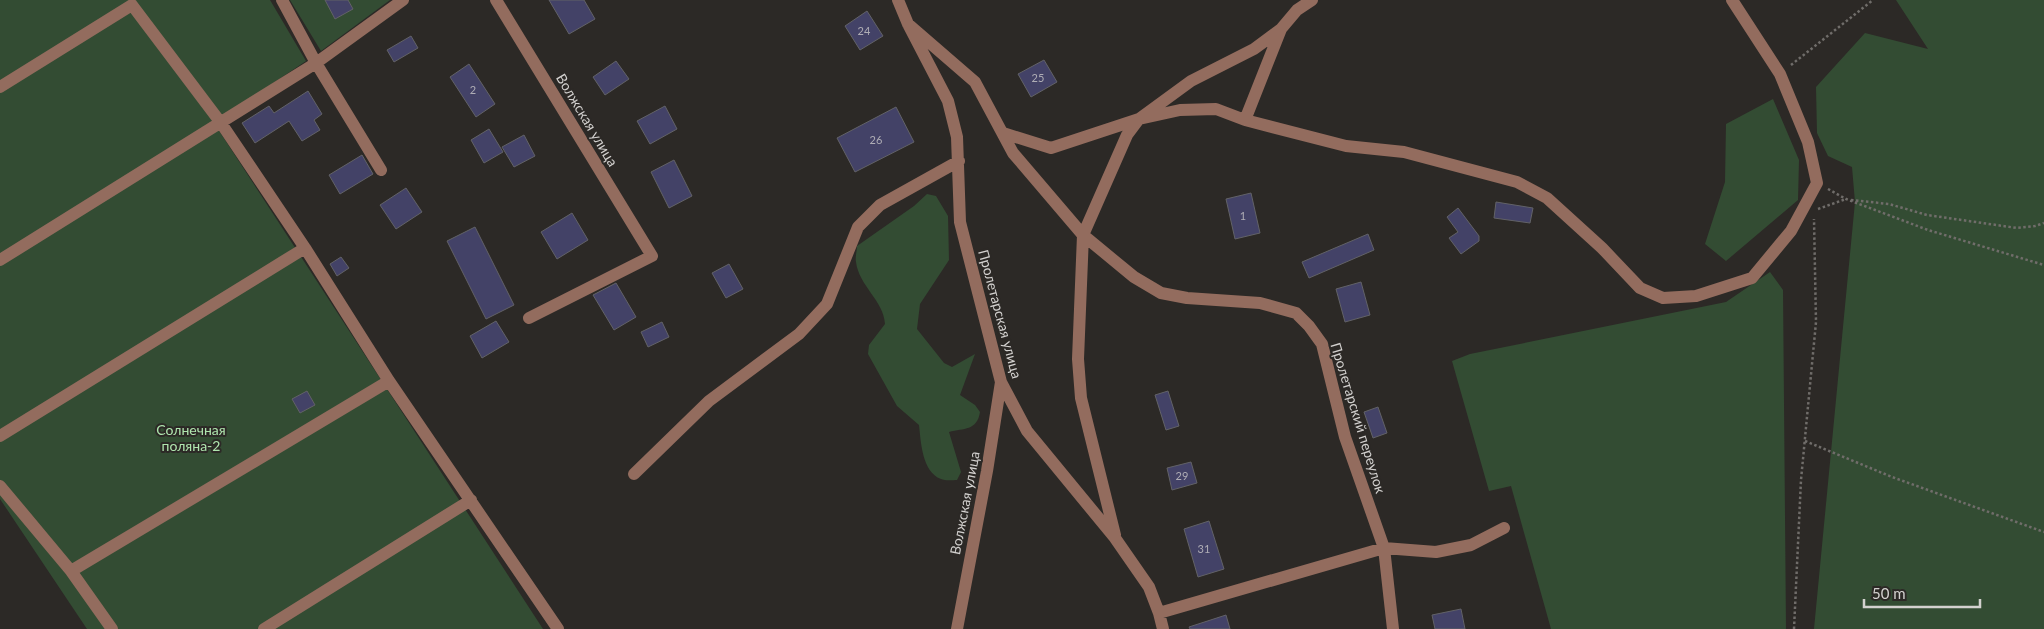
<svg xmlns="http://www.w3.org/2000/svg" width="2044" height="629" font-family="Lato,sans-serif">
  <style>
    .green { fill: #334c33 }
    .building { fill: #434267; stroke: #626267 }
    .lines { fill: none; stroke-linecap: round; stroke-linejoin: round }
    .path { stroke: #706d6a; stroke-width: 2.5; stroke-dasharray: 2.5 2.5; stroke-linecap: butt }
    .minor { stroke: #936c5e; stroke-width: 12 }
    .labels { text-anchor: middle; stroke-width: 4; stroke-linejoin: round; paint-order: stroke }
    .number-label { font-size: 11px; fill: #afadb5 }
    .street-label { font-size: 14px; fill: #d3d1cf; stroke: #2c2926 }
    .park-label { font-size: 14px; fill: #afe5ae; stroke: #2c2926 }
  </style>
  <rect width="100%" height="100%" fill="#2c2926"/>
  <path class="green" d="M0,0h270l36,61 -92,62 329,506h-456l-87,-130z
    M290,0h100l-69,51z
    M1896,0h148v629h-230l41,-427 -3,-35 -24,-11 -11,-23 -1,-46 49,-54 63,16z
    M1773,99l26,61 -1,40 -72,61 -21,-17 20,-62 1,-58z
    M927,194l9,2 12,20 1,44 -29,44 -3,25 27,34 8,4 23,-13 -15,41 15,10 5,7c-3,19 -16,16 -31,20l12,40 -4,8c-4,0 -12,1 -16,-1 -19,-7 -20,-37 -22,-54l-22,-19 -29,-52 1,-9 16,-21c-1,-23 -26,-38 -29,-62 -1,-5 1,-11 1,-16l57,-40z
    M1770,272l13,18 3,339h-235l-40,-143 -22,5 -37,-130 18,-7 256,-52z"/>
  <path class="building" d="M325,0h23l5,9 -18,10z
    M549,0h35l11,19 -26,15z
    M867,11l16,25 -23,14 -15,-24z
    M411,36l7,12 -24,14 -7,-12z
    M1044,60l13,22 -26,15 -13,-23z
    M616,61l13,18 -24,16 -12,-18z
    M469,64l26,40 -19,13 -26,-40z
    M308,91l14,23 -8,6 6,10 -18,11 -13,-20 -34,22 -13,-20 27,-17 5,7z
    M665,106l12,23 -27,15 -13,-23z
    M896,107l18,35 -59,30 -18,-34z
    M489,129l14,23 -19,11 -13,-23z
    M524,135l11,21 -21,11 -12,-20z
    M362,155l11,19 -33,20 -11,-19z
    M674,160l18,36 -23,12 -18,-36z
    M406,188l16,24 -26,17 -16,-24z
    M1251,193l9,40 -25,6 -9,-40z
    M1496,202l37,6 -3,15 -36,-5z
    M1458,208l21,28v5l-18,13 -12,-16 9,-6 -11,-15z
    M572,213l16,27 -31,19 -16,-27z
    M475,227l39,78 -28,14 -39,-78z
    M1368,234l6,16 -65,28 -7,-16z
    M341,257l8,11 -12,8 -7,-12z
    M729,264l14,25 -17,9 -14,-25z
    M1361,282l9,33 -25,7 -9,-33z
    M616,283l20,34 -22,13 -21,-35z
    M496,321l13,21 -27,16 -12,-22z
    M662,322l7,15 -21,10 -7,-15z
    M307,391l8,14 -15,8 -8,-14z
    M1168,391l11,35 -13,4 -11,-35z
    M1378,407l9,26 -14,5 -9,-26z
    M1191,462l6,21 -25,7 -5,-22z
    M1209,521l15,48 -26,8 -14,-48z
    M1461,609l4,20h-30l-3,-14z
    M1226,615l4,14h-40l-1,-2z"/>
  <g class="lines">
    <path class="path" d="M1791,65l82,-65
      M1828,189l18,10 82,31 116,35
      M1851,200l38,4 38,11 90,13 18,-2 9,-3
      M1818,209l28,-10
      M1805,441l87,36 152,55
      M1794,629l7,-149 15,-158 -2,-103"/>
    <path class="minor" d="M282,0l34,63 65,107
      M496,0l156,256 -123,62
      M898,0l10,24 40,77 9,36 3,85 41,160 26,49 88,107 34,49 10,26 4,16
      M908,24l67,58 38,71 70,82 51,42 27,16 26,5 73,5 36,10 13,13 13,18 23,93 39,111 9,81
      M0,87l132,-82 89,118 84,125 84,133 169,248
      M1245,120l36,-91
      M1003,133l48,15 88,-29 41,-9 36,-1 29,11 101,26 58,6 113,30 30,16 55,50 38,40 23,10 33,-2 56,-18 39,-47 26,-48 -9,-41 -28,-68 -48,-74
      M0,260l316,-197 87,-63
      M0,436l305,-188
      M634,474l75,-73 90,-67 28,-30 31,-77 22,-22 79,-44
      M0,486l71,85 41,58
      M1115,535l-34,-137 -3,-39 5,-124 44,-100 12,-16 52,-38 63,-32 27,-20 16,-19 15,-10
      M71,571l318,-190
      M1159,613l225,-65 52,4 35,-7 33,-17
      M264,629l207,-129
      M957,629l30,-158 14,-89"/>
  </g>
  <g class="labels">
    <g class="number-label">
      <text x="864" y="35">24</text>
      <text x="1038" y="82">25</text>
      <text x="473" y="94">2</text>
      <text x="876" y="144">26</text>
      <text x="1243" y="220">1</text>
      <text x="1182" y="480">29</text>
      <text x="1204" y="553">31</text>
    </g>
    <g class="street-label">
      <text transform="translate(587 120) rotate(59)" y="5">Волжская улица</text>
      <text transform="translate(1000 314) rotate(75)" y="5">Пролетарская улица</text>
      <text transform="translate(1358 418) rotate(73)" y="5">Пролетарский переулок</text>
      <text transform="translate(965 503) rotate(-79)" y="5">Волжская улица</text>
    </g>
    <g class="park-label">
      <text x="191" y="435">Солнечная<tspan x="191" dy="16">поляна-2</tspan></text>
    </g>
  </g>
  <path d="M1864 599v8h116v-8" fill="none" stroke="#d3d1cf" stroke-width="2.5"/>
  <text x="1872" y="599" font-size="15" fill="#d3d1cf" stroke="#2c2926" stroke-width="4" paint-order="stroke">50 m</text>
</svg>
